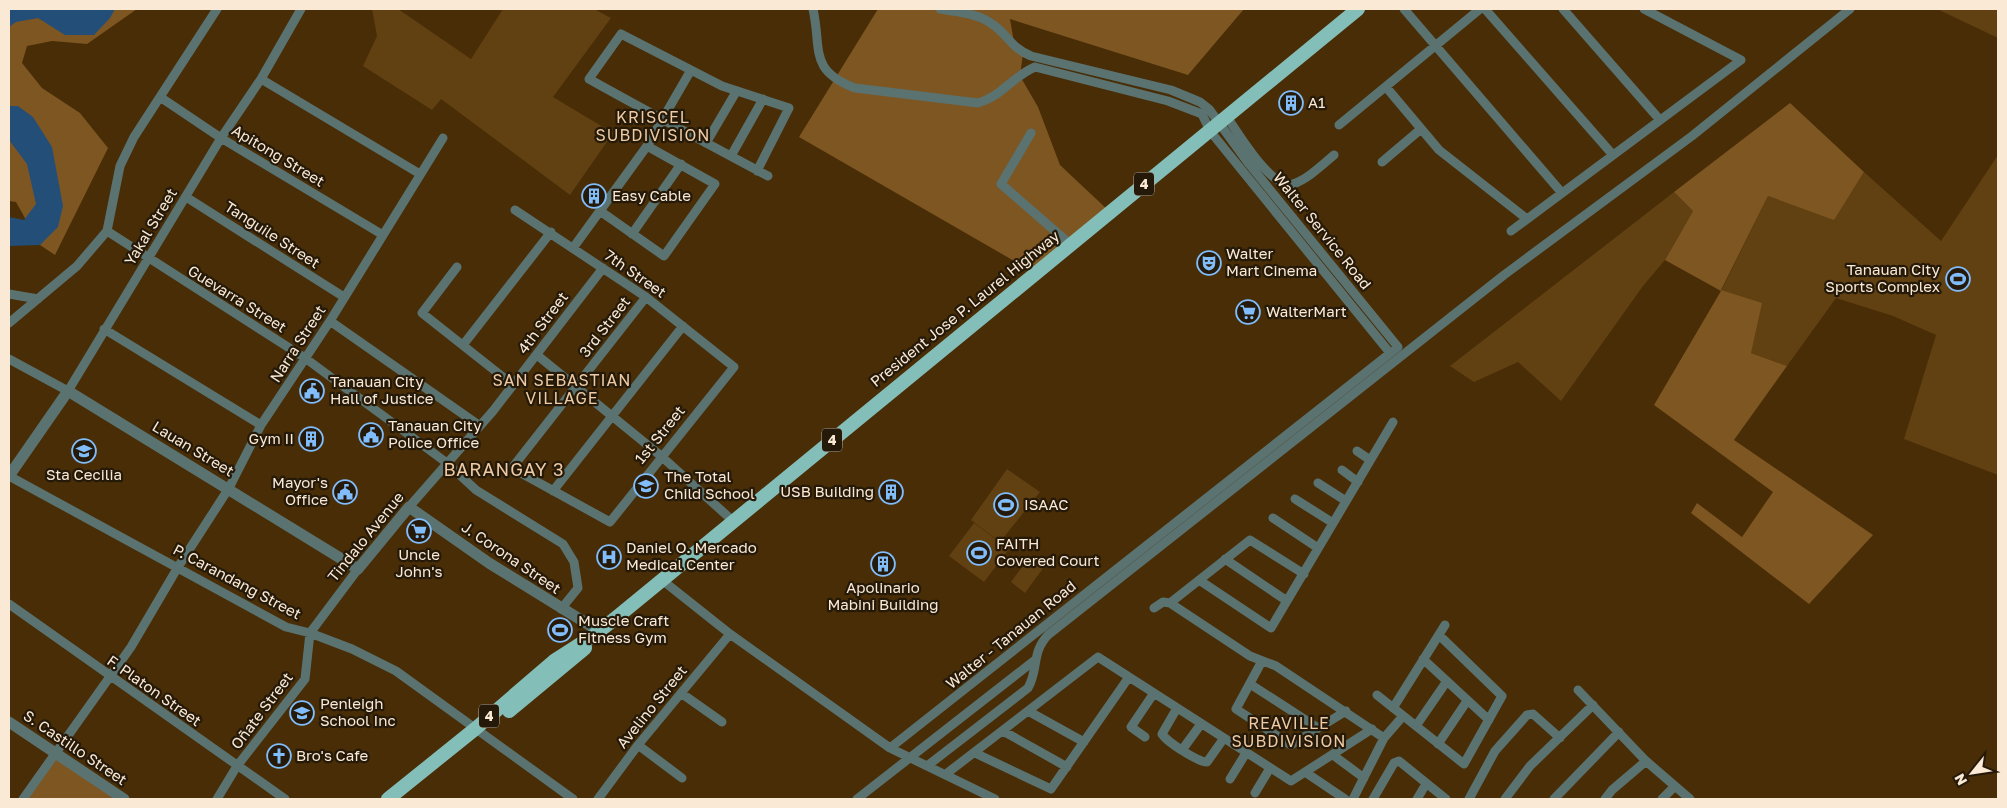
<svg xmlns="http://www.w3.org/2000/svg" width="2007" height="808" font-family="'Golos Text',sans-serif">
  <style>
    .green { fill: #614012 }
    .forest { fill: #7e5622 }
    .water { fill: #234e78 }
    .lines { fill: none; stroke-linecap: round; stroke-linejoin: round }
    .minor { stroke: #5a7371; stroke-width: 9 }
    .tertiary { stroke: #5a7371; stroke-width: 11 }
    .trunk { stroke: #84beb9; stroke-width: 14 }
    .labels { text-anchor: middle; stroke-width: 4.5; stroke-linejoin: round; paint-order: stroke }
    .shield { fill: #251909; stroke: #baab98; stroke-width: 1 }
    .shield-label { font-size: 14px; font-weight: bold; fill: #fae9d5 }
    .poi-label { font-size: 15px; fill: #fae9d5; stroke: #251909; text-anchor: start }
    .street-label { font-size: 15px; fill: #fae9d5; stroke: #251909 }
    .neighbourhood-label { font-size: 16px; letter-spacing: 1px; fill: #eecba4; stroke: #251909 }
    .quarter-label { font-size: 18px; letter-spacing: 1px; fill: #eecba4; stroke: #251909 }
  </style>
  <rect width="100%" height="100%" fill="#482d06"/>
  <path class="green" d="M372,9h26l73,50 32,-50h91l17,9 -58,79 60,36 -43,62 -129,-96 -9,11 -69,-44 14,-30z
    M1937,9h61v29z
    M1998,155v320l-94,-36 32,-104 -43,-19 -57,-18 -49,68 -36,-13 -30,-62 47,-95 66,23 30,-47 77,69z
    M1674,192l19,19 -28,49 -22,26 -82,115 -43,-39 -44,20 -24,-16z
    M1007,469l33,23 -40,50 -29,-22z
    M974,523l35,26 -25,33 -35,-26z
    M1030,556l14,11 -19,26 -14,-11z"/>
  <path class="forest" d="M9,9h128l-50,35 -35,-3 -25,5 -5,17 20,25 38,25 28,35 -53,107 -15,-10 -24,-43 -7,-1z
    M878,9h366l-56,66 -178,-56 5,29 8,5 -3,23 18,31 22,58 50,47 -75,61 -236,-136z
    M1790,103l74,69 -30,48 -66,-24 -47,94 41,13 -11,50 36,13 -53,74 139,95 -64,69 -118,-91 6,-10 45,34 31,-45 -119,-87 67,-114 -56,-31 28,-49 -19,-19z
    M56,753l68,46h-101z"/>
  <path class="water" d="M9,9h106l-5,9 -16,17h-29l-27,-17 -22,4 -7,5z
    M9,106h9l15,11 19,30 11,59 -5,21 -18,18 -31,1v-29l15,3 12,-16 -9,-40 -18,-24z"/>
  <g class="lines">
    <path class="minor" d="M813,9c9,40 -5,61 42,79l123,15c23,-6 35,-27 57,-36l133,34 34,13 8,17 180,222
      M1404,9l158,184
      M1485,9l128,146
      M1563,9l97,111
      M261,79l159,95
      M1386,87l53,63 88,69
      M160,97l61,41 162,97
      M1227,117c10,14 45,74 66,67 15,-5 29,-19 41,-29
      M1339,125l141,-116
      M1031,133l-30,51 69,60
      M706,143l30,-51
      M731,156l32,-57
      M1382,162l39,-33
      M757,171l32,-63 -67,-22 -101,-52 -32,45c59,33 119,65 179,97
      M186,197l158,100
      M515,210l131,87 88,70 -124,155 -98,-54 134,-171
      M600,211l64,45 51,-72 -68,-38
      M107,231l198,127 142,105 29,27 87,54 11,18 4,26 -17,21
      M1511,231l230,-171 -97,-51
      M632,234l49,-70
      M573,248l74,-102 44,-76
      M457,267l-35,46 91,72
      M9,294l29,5
      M330,321l150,105
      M9,323l68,-57 30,-35 13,-65 14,-29 83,-128
      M104,329l157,96
      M463,345l88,-113
      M537,355l124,101 72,65
      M9,359l59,32 153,-253 40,-59 40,-70
      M1357,451l13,9
      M1342,470l16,12
      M9,476l277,151 24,6 42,16 44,22 177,128
      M1318,483l28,18
      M553,491l130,-165
      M1295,499l38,24
      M409,507l84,-96 110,-143
      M1273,518l45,30
      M1225,559l62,42
      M662,580l68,54 160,114 105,51
      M1199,580l72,48 122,-206
      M1170,603l80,-63 54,34
      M9,604l276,195
      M1154,608l9,-6 7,1 80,53 26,10 108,72
      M1423,659l66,61
      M1262,661l-26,48 55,36 55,-34
      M1250,684l68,44
      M1578,690l68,71 44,38
      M681,693l41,29
      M1377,695l87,69 38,-68 -63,-61
      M1177,708l-15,26c5,8 36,28 45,28l17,-24
      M1393,708l52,-83
      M1028,711l56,31
      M1416,726l31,-45
      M1003,731l64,36
      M1145,737l-14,-10 23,-34
      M1438,744l29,-43
      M638,745l44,33
      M890,748l508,-401 -149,-183 -40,-55 -9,-7 -29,-12 -140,-34c-22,-9 -23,-23 -42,-34 -13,-9 -33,-10 -49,-13
      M1182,750l19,-26
      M975,753l76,36 78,-112
      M1333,755l31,23
      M927,766l101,-78c11,-19 3,-35 20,-53l456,-360 188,-139 158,-127
      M1305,772l40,27
      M946,774l152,-117 193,124 81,-52
      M1230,779l16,-26
      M1255,793l15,-25
      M23,799l108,-152 47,-80 51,-79 32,-63 69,-104 113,-183
      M217,799l20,-33 68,-87 5,-46 48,-64
      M598,799l40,-54 92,-111
      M857,799l178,-139
      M1353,799l31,-61 19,-22
      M1373,799l21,-36 5,-2 47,38
      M1417,799l9,-15
      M1469,799l26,-48 32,-36 6,-1 27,24
      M1505,799l25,-33 63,-61
      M1554,799l65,-67
      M1605,799l7,-9 34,-29
      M1662,799l13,-13"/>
    <path class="tertiary" d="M9,476l59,-85 290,178 51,-62 80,56 110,68
      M9,722l115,77"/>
    <path class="trunk" d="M509,711l76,-63
      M388,799l87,-70 79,-68 39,-25 24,-19 741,-608"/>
  </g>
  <defs>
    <g id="building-ring" transform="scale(1.25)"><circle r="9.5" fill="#251909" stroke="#81bdfa" stroke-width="1.5"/><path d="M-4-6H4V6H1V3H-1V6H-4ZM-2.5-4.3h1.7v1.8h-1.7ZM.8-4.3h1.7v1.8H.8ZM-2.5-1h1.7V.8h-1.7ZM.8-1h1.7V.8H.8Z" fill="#81bdfa"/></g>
    <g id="theatre-ring" transform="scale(1.25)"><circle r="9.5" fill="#251909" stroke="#81bdfa" stroke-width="1.5"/><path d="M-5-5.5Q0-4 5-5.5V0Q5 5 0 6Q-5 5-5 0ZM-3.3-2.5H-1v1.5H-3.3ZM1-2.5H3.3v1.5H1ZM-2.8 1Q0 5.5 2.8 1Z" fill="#81bdfa"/></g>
    <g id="stadium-ring" transform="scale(1.25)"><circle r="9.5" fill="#251909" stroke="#81bdfa" stroke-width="1.5"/><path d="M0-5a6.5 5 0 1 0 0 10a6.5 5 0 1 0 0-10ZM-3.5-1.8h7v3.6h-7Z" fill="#81bdfa"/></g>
    <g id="supermarket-ring" transform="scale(1.25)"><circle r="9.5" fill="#251909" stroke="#81bdfa" stroke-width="1.5"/><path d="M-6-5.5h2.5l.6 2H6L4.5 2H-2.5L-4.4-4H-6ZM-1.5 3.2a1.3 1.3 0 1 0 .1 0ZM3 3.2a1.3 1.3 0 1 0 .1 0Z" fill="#81bdfa"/></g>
    <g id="civic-ring" transform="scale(1.25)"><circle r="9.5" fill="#251909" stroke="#81bdfa" stroke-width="1.5"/><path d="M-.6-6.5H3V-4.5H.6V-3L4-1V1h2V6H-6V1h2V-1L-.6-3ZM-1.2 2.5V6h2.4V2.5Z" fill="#81bdfa"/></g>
    <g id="school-ring" transform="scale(1.25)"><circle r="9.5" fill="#251909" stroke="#81bdfa" stroke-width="1.5"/><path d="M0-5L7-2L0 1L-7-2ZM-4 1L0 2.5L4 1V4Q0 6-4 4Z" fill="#81bdfa"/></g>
    <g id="hospital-ring" transform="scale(1.25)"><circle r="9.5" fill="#251909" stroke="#81bdfa" stroke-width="1.5"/><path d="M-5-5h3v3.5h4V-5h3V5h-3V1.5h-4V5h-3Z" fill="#81bdfa"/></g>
    <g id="church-ring" transform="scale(1.25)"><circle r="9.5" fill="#251909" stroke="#81bdfa" stroke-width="1.5"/><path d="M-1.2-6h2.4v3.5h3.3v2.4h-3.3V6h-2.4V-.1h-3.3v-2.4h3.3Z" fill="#81bdfa"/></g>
  </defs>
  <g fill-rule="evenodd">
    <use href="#building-ring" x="1291" y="103"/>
    <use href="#building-ring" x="594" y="196"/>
    <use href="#theatre-ring" x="1209" y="263"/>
    <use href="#stadium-ring" x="1958" y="279"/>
    <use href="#supermarket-ring" x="1248" y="312"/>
    <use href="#civic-ring" x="312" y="391"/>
    <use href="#civic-ring" x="371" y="435"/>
    <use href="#building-ring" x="311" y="439"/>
    <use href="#school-ring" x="84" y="451"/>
    <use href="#school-ring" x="646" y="486"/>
    <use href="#civic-ring" x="345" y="492"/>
    <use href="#building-ring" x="891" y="492"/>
    <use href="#stadium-ring" x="1006" y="505"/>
    <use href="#supermarket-ring" x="419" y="531"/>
    <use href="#stadium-ring" x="979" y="553"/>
    <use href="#hospital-ring" x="609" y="557"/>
    <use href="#building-ring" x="883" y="564"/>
    <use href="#stadium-ring" x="560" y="630"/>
    <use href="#school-ring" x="302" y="713"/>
    <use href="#church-ring" x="279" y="756"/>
  </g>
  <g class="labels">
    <g class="shield">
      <rect x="1134" y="172.5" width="20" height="23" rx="4"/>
      <rect x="822" y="428.5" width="20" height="23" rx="4"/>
      <rect x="479" y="704.5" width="20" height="23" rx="4"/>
    </g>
    <g class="shield-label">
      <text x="1144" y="189">4</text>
      <text x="832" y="445">4</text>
      <text x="489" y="721">4</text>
    </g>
    <g class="poi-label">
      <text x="1308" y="108">A1</text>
      <text x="612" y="201">Easy Cable</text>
      <text x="1226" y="259">Walter<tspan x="1226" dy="17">Mart Cinema</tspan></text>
      <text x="1940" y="275" text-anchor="end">Tanauan City<tspan x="1940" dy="17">Sports Complex</tspan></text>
      <text x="1266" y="317">WalterMart</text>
      <text x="330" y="387">Tanauan City<tspan x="330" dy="17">Hall of Justice</tspan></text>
      <text x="388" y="431">Tanauan City<tspan x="388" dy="17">Police Office</tspan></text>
      <text x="294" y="444" text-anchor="end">Gym II</text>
      <text x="84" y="480" text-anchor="middle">Sta Cecilia</text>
      <text x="664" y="482">The Total<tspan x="664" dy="17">Child School</tspan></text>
      <text x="328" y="488" text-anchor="end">Mayor's<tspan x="328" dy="17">Office</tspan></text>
      <text x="874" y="497" text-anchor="end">USB Building</text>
      <text x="1024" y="510">ISAAC</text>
      <text x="996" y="549">FAITH<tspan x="996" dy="17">Covered Court</tspan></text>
      <text x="626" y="553">Daniel O. Mercado<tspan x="626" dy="17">Medical Center</tspan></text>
      <text x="419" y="560" text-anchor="middle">Uncle<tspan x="419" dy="17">John's</tspan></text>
      <text x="883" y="593" text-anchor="middle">Apolinario<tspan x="883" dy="17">Mabini Building</tspan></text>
      <text x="578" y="626">Muscle Craft<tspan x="578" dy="17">Fitness Gym</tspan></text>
      <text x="320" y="709">Penleigh<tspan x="320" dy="17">School Inc</tspan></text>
      <text x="296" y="761">Bro's Cafe</text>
    </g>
    <g class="street-label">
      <text transform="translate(278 156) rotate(31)" y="5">Apitong Street</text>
      <text transform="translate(151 227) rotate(-59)" y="5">Yakal Street</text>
      <text transform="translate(1322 231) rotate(51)" y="5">Walter Service Road</text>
      <text transform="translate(272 235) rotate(33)" y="5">Tanguile Street</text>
      <text transform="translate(635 274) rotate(35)" y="5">7th Street</text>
      <text transform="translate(237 299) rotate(32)" y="5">Guevarra Street</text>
      <text transform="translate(965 309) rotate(-39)" y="5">President Jose P. Laurel Highway</text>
      <text transform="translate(543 323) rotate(-53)" y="5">4th Street</text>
      <text transform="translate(605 327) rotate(-52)" y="5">3rd Street</text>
      <text transform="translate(298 344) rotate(-57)" y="5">Narra Street</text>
      <text transform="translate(660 435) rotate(-51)" y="5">1st Street</text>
      <text transform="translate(193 449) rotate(31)" y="5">Lauan Street</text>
      <text transform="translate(366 537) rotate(-51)" y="5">Tindalo Avenue</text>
      <text transform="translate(511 558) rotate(34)" y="5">J. Corona Street</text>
      <text transform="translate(237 582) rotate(28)" y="5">P. Carandang Street</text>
      <text transform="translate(1011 635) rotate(-39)" y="5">Walter - Tanauan Road</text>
      <text transform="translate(154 691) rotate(35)" y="5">F. Platon Street</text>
      <text transform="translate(652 707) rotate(-51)" y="5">Avelino Street</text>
      <text transform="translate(262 711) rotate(-53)" y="5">Oñate Street</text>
      <text transform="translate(75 748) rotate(34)" y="5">S. Castillo Street</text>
    </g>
    <g class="neighbourhood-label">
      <text x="653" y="123">KRISCEL<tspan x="653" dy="18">SUBDIVISION</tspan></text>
      <text x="562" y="386">SAN SEBASTIAN<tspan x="562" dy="18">VILLAGE</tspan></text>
      <text x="1289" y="729">REAVILLE<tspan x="1289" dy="18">SUBDIVISION</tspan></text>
    </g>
    <g class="quarter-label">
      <text x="504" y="476">BARANGAY 3</text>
    </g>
  </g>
  <rect width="2007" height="808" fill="none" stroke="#fae9d5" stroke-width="20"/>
  <g transform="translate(1972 773) rotate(240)" stroke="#251909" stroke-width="4" paint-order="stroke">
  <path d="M0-4L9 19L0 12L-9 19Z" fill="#fae9d5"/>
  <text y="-8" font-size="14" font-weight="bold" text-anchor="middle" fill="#fae9d5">N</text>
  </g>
</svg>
